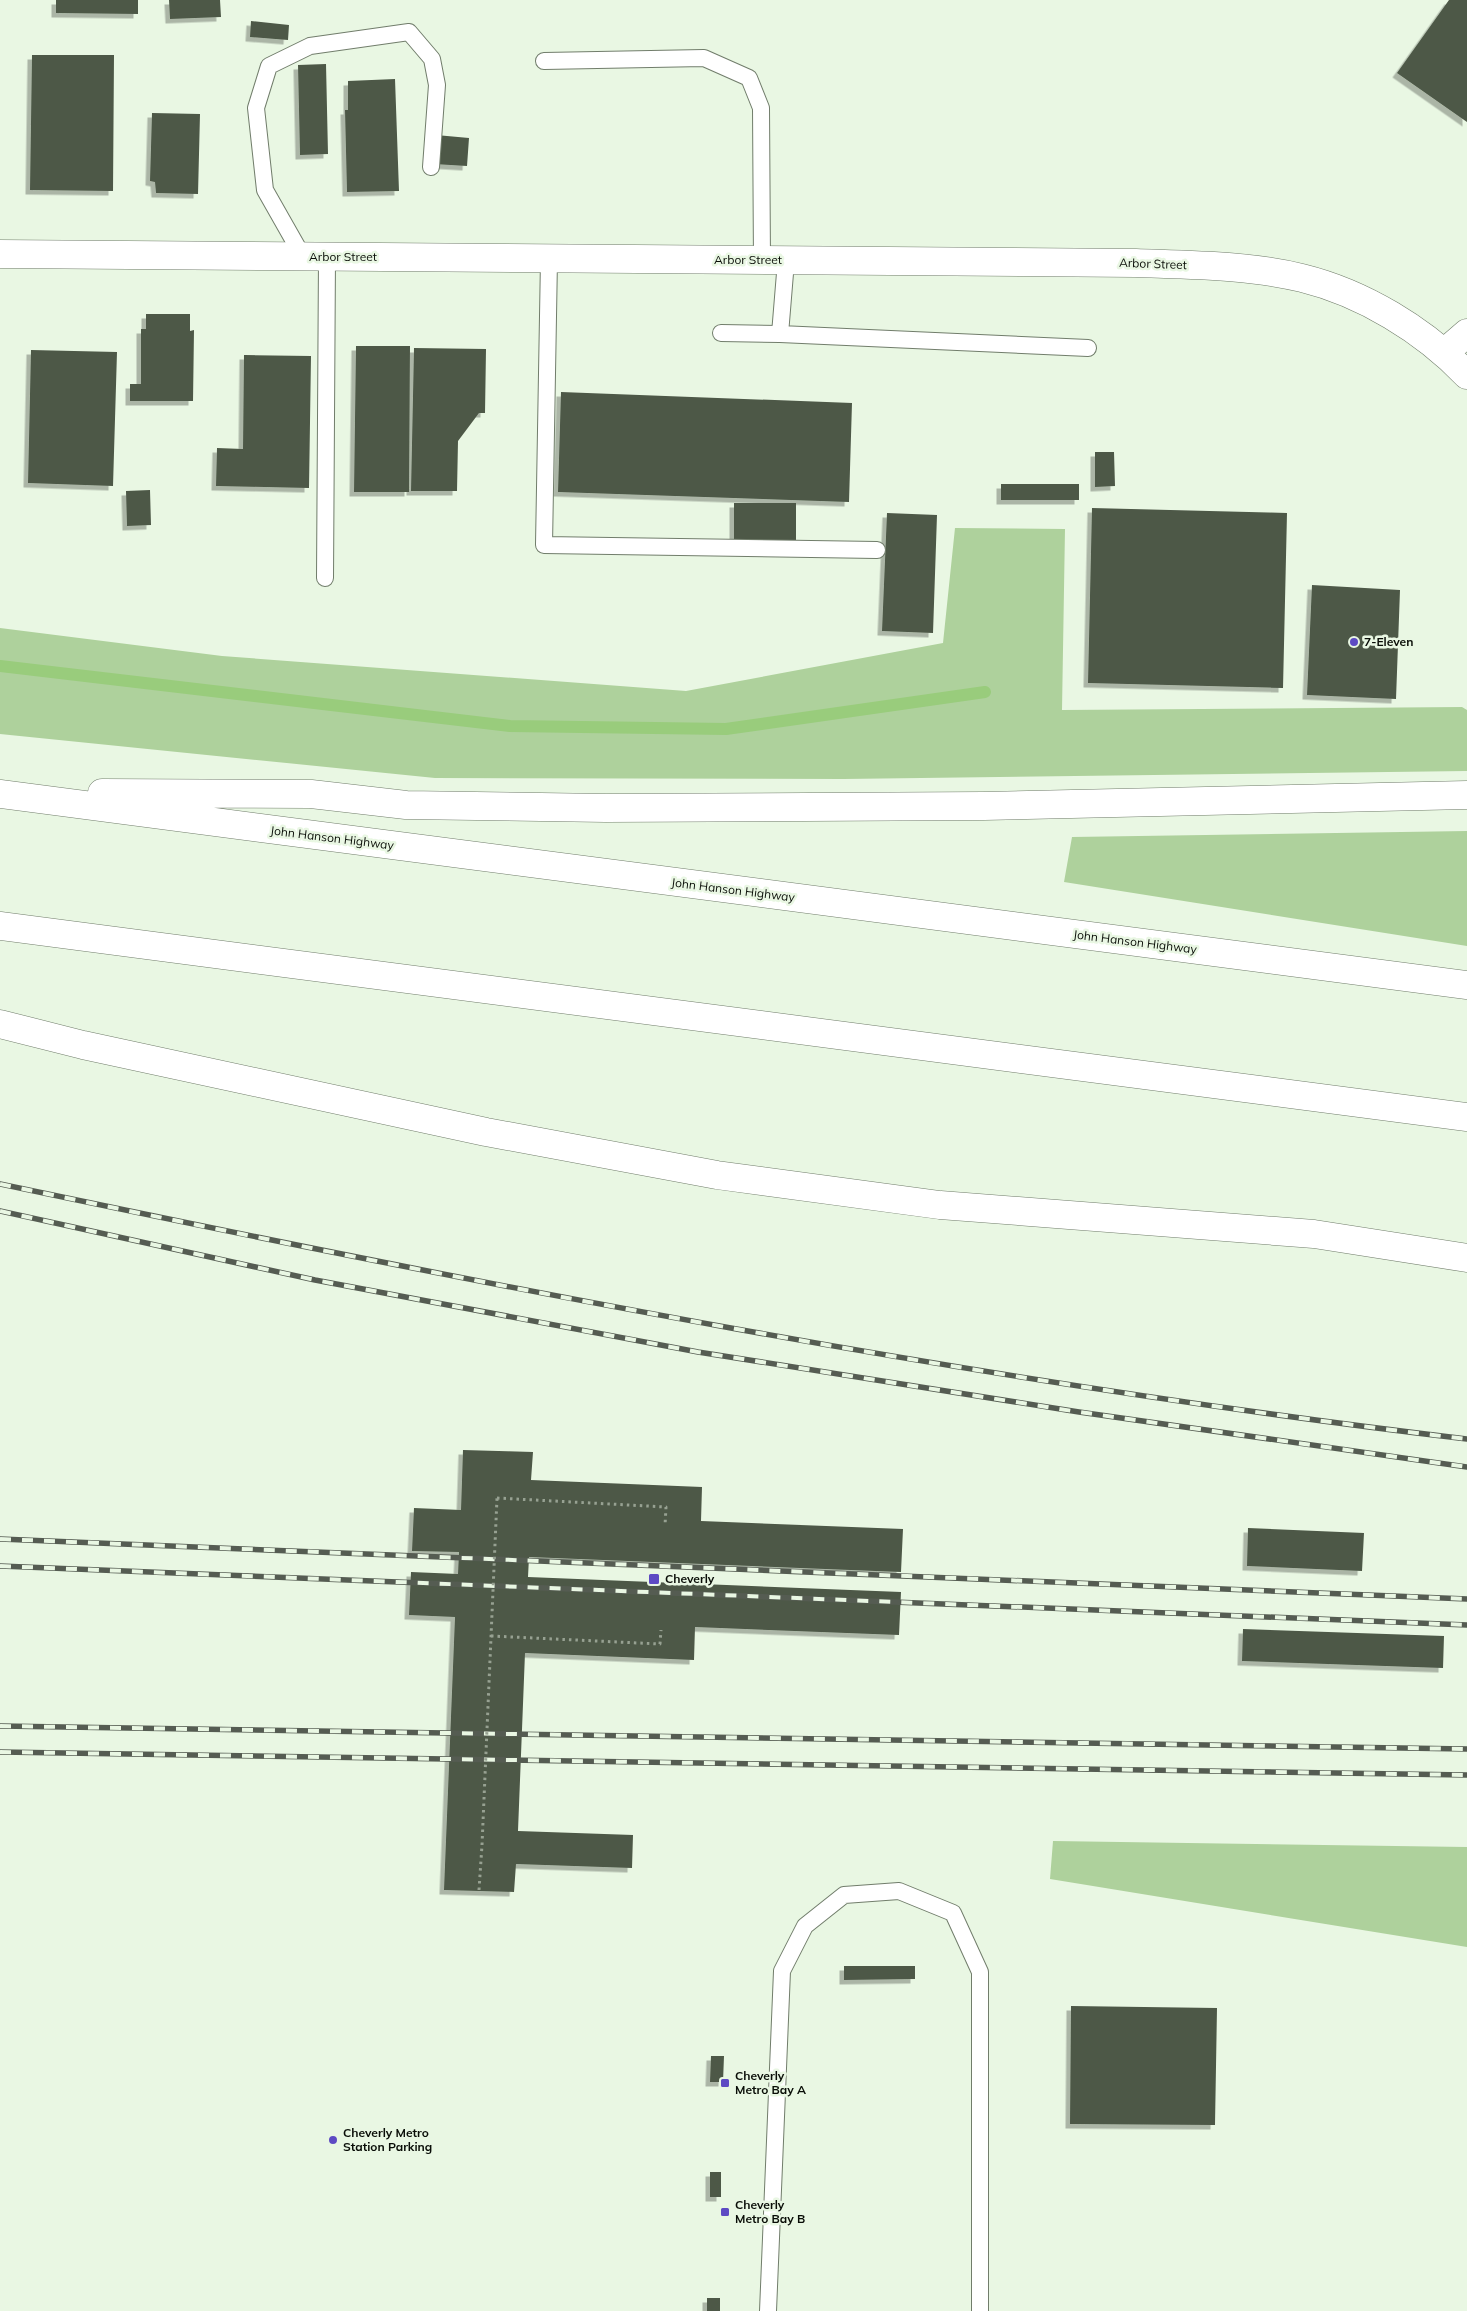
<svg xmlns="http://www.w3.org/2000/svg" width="1467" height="2311" font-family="Mulish,sans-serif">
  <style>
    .green { fill: #aed19c }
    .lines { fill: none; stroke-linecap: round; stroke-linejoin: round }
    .stream { stroke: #99cc7c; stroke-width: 12 }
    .building { fill: #4d5847; filter: url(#shadow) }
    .service-casing { stroke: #717d6b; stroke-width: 18 }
    .minor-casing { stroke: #717d6b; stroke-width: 29 }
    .secondary-casing { stroke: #717d6b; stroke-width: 29 }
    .motorway-casing { stroke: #717d6b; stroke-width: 29 }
    .path { stroke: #97a192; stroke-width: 3; stroke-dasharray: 2.5 4; stroke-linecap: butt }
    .service { stroke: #fff; stroke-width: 16 }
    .minor { stroke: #fff; stroke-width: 28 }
    .secondary { stroke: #fff; stroke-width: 28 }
    .motorway { stroke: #fff; stroke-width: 28 }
    .rail-casing { stroke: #555c52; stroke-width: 5.5 }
    .rail { stroke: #e9f7e3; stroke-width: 4; stroke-dasharray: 11; stroke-linecap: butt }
    .path-bridge { stroke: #97a192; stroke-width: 3; stroke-dasharray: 2.5 4; stroke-linecap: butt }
    .poi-dot { fill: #5d4ac3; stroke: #e9f7e3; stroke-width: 2 }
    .labels { text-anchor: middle; stroke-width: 5; stroke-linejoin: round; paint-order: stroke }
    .street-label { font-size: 12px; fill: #090d07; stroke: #e9f7e3 }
    .poi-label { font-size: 12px; font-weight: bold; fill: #090d07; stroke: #e9f7e3; text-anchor: start }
  </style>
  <defs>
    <filter id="shadow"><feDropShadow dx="-4.5" dy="4.5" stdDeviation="0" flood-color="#0004"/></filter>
  </defs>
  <rect width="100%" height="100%" fill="#e9f7e3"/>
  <path class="green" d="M955,528l110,1 -3,181 400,-3 5,3v61l-624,8 -408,-1 -435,-44v-106l222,28 464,35 257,-48z
    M1467,831v115l-403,-64 8,-45z
    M1053,1841l414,6v100l-417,-68z"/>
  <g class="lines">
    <path class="stream" d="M0,666l510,60 216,3 259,-37"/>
  </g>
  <path class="building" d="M56,0h82v14l-82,-1z
    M169,0h51l1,17 -51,2z
    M1449,0h18v122l-70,-49z
    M251,21l38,4 -1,15 -38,-3z
    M32,55h82l-1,136 -83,-1z
    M326,64l2,90 -28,1 -2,-90z
    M395,79l4,112 -52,1 -2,-82h3v-29z
    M152,113l48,1 -2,80 -42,-1 -1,-11 -5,-1z
    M436,135l33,3 -2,28 -33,-2z
    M146,314h44v17l4,-1 -1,71h-63v-17h11v-55h5z
    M356,346h54l-1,146h-55z
    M414,348l72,1 -1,64h-6l-21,28 -1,50h-46z
    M31,350l86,2 -4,134 -85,-3z
    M244,355l67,1 -2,132 -93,-2 1,-38 26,1z
    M561,392l291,11 -3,99 -291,-10z
    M1095,452h19l1,34 -20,1z
    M1001,484h78v16h-78z
    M150,490l1,35 -24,1 -1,-35z
    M734,503h62v42h-62z
    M1092,508l195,5 -4,175 -195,-5z
    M887,513l50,2 -4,118 -51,-2z
    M1312,585l88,5 -4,109 -89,-4z
    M463,1450l70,2 -2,28 171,7 -1,34 202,8 -2,43 -372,-15 -1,20 373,15 -2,43 -204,-8 -1,33 -169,-7 -7,178 115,4 -1,33 -116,-4 -2,28 -70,-2 11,-273 -46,-2 2,-43 47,2 1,-22 -47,-1 2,-43 47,2z
    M1248,1528l116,5 -2,38 -115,-5z
    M1243,1629l201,7 -1,32 -201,-7z
    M844,1966h71v13l-71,1z
    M1071,2006l146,2 -2,117 -145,-1z
    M711,2056h13l-1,26h-13z
    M710,2172h11v25h-11z
    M707,2298h13v13h-13z"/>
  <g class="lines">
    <g class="service-casing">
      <path id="service" d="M544,61l160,-3 45,20 12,30 1,153
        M303,257l-38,-67 -9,-82 13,-42 41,-20 99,-14 23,27 5,26 -6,82
        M549,259l-5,286 333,5
        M786,261l-6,73 308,14
        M721,333l59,1
        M325,578l2,-321
        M768,2311l14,-340 23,-45 39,-31 55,-4 54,22 27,59v339"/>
    </g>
    <g class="minor-casing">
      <path id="minor" d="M1445,352l22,-19"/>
    </g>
    <g class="secondary-casing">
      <path id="secondary" d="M0,254l1136,9c55,2 113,2 166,15 61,15 122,52 165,97"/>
    </g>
    <g class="motorway-casing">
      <path id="motorway" d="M102,793l209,1 95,11 200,3 378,-2 483,-11
        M0,794l1467,191
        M0,926l1467,191
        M0,1024l83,21 403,87 231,43 223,30 374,29 153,24"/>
    </g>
    <path class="path" d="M497,1498l169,9 -1,19
      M491,1636l169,8 1,-14
      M479,1890l3,-45"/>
    <use href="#service" class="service"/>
    <use href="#minor" class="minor"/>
    <use href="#secondary" class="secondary"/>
    <use href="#motorway" class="motorway"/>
    <g class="rail-casing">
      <path id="rail" d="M0,1184c486,102 974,197 1467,255
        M0,1211l315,69 383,72 381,60 388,55
        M0,1539l1467,60
        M0,1566l1467,59
        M0,1726l1467,23
        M0,1752l1467,23"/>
    </g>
    <use href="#rail" class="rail"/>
    <path class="path-bridge" d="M482,1845l15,-347"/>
  </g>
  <g class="poi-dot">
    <circle cx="1354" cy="642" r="5"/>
    <rect x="648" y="1573" width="12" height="12" rx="2.5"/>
    <rect x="720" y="2078" width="10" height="10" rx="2.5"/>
    <circle cx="333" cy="2140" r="5"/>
    <rect x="720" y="2207" width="10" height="10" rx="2.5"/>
  </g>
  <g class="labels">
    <g class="street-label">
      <text x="343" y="261">Arbor Street</text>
      <text x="748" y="264">Arbor Street</text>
      <text transform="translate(1153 264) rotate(2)" y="4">Arbor Street</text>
      <text transform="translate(332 838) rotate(7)" y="4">John Hanson Highway</text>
      <text transform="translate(733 890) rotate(7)" y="4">John Hanson Highway</text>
      <text transform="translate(1135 942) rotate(7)" y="4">John Hanson Highway</text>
    </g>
    <g class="poi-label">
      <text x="1364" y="646">7-Eleven</text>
      <text x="665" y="1583">Cheverly</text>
      <text x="735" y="2080">Cheverly<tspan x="735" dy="14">Metro Bay A</tspan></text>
      <text x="343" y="2137">Cheverly Metro<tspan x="343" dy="14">Station Parking</tspan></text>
      <text x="735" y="2209">Cheverly<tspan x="735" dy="14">Metro Bay B</tspan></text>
    </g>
  </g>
</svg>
